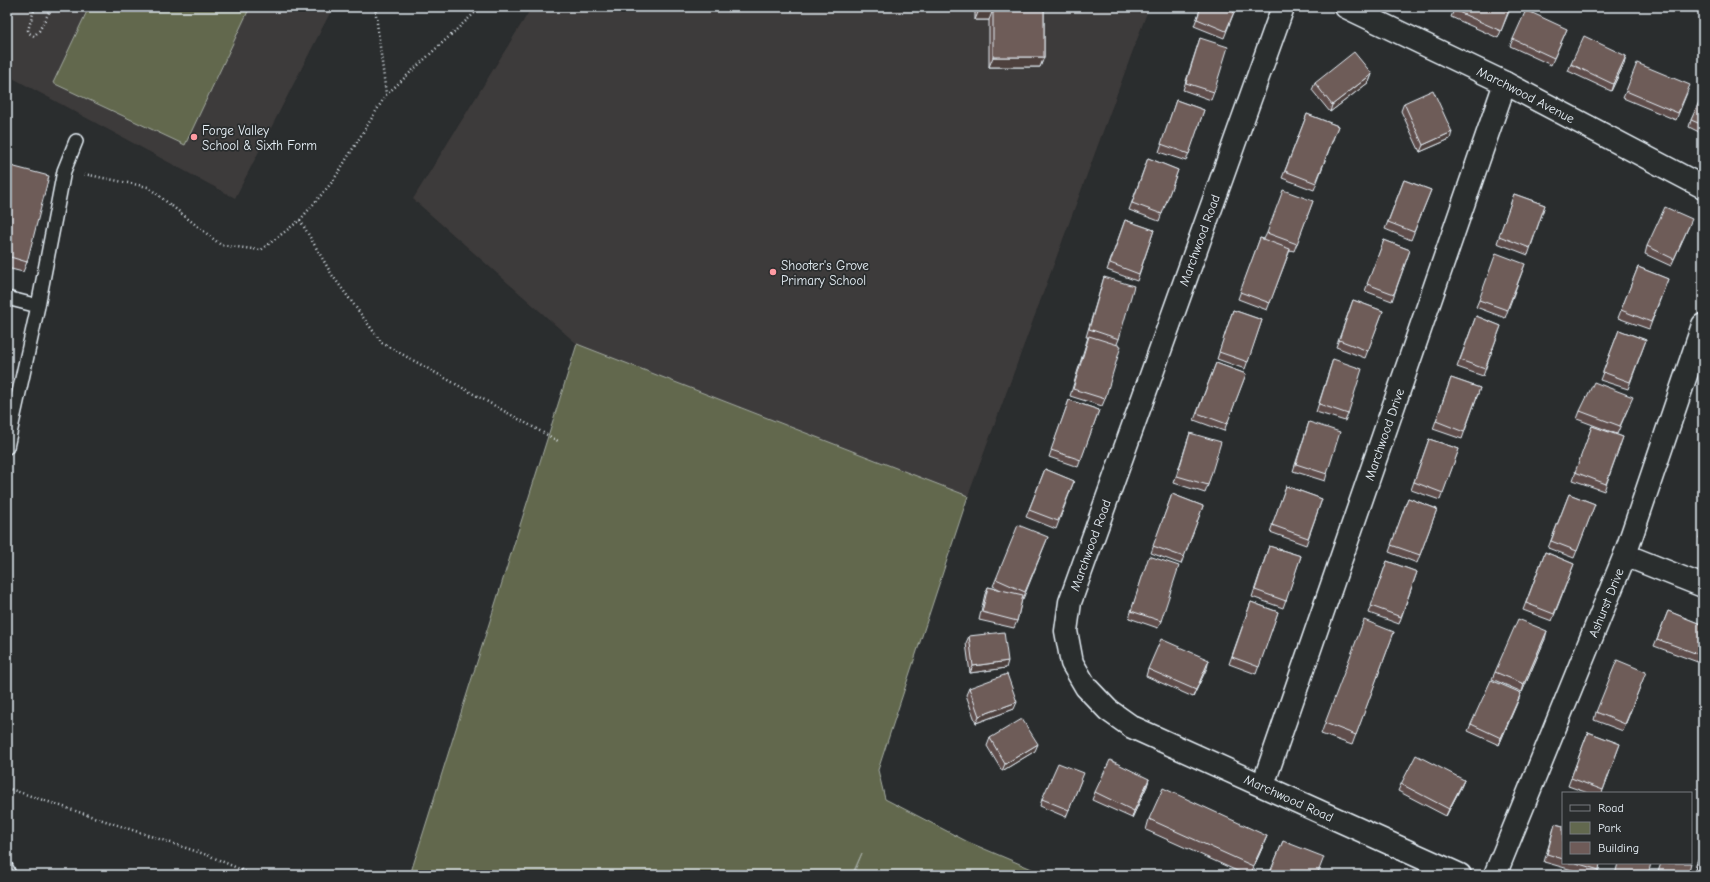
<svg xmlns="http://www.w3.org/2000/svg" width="1710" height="882" font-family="'Comic Neue',sans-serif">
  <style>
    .built { fill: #3e3b3b }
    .green { fill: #62684e; stroke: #a5aca3 }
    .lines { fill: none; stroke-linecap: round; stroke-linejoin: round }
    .lane-casing { stroke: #e8f1f8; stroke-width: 16 }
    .street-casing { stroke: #e8f1f8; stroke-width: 25 }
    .path { stroke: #e8f1f8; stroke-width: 2.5; stroke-dasharray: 1 3; stroke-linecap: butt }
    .lane { stroke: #2a2d2e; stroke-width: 13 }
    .street { stroke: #2a2d2e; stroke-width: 22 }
    .wall { fill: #5f4e4c; stroke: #e8f1f8 }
    .shaded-wall { fill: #4d403e; stroke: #e8f1f8 }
    .building { fill: #6e5b58; stroke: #e8f1f8 }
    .poi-dot { fill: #ff9aa2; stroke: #2a2d2e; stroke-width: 1.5 }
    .labels { text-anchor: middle; stroke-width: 3.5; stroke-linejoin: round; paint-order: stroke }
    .street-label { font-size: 13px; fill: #e8f1f8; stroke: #2a2d2e }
    .poi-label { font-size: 13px; fill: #e8f1f8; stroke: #2a2d2e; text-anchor: start }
  </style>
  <rect width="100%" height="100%" fill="#2a2d2e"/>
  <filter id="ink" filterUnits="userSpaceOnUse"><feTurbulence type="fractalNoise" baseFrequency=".025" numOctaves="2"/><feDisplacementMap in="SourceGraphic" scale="8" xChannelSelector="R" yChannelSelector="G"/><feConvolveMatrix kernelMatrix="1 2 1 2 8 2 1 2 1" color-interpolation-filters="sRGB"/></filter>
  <g filter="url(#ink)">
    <path class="built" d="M7,7h326l-98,191 -228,-123z
      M532,7h617l-181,489 -391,-152 -164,-145z"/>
    <path class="green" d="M89,7h161l-65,138 -132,-62z
      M577,344l391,152 -90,274 7,29 83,43 78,33h-193l9,-22 -10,22h-442z"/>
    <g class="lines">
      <g class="lane-casing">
        <path id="lane" d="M7,298l31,8
          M7,447l31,-141 26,-135 12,-30
          M7,869l2,6"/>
      </g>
      <g class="street-casing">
        <g id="street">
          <path id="s1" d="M1283,7l-213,595 -4,29 6,32 14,24 22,23 24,17 328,148"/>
          <path id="s2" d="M1346,7l159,76 198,104"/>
          <path d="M1625,555l78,31"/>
          <path id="s3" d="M1263,785l242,-702"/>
          <path id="s4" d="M1495,875l130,-320 78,-230"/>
        </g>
      </g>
      <path class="path" d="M35,7l-7,23 1,3 5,3 5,-5 13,-24
        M375,7l11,87
        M84,174l64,13 73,58 40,5 39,-30 33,-39 53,-86 95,-88
        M300,220l32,55 50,68 176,98
        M7,788l203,68 43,19"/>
      <use href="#lane" class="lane"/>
      <use href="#street" class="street"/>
    </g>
    <path class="wall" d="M975,7h69v50l-4,10h-51v-47h-14z
      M1201,7h35l-12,31 -30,-12z
      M1455,7h56l-13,31 -47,-21z
      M1567,29l-16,36 -41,-19 3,-7z
      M1200,38l14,54 -3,8 -28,-10z
      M1626,56l-2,8 -13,27 -43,-20 3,-7z
      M1372,74l-3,8 -39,30 -18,-22 3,-7z
      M1626,91l61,2 -11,27 -53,-22z
      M1703,96v38l-14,-7 2,-7z
      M1176,100l28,10 -18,51 -27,-9z
      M1404,103l46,36 -30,13 -19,-41z
      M1307,114l31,12 -24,64 -32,-12z
      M1148,158l30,12 -19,51 -30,-11z
      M7,165l20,97 -4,10 -16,-4z
      M1404,180l27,10 -20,50 -26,-11z
      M1514,194l31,11 -17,50 -31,-12z
      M1313,201l-19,50 -4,-1 -23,60 -29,-11 22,-61 4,1 3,-6z
      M1125,220l29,10 -17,51 -30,-11z
      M1689,226l-18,40 -26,-12 2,-8z
      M1384,240l26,10 -18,51 -27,-10z
      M1525,264l-20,54 -29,-11 3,-7z
      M1638,267l30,12 -19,50 -31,-11z
      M1104,277l15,62 -2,5 -12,55 -3,7 -32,-10 18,-59h-2z
      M1353,300l30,11 -18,47 -29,-11z
      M1233,310l29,10 -17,49 -28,-10z
      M1476,316l25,10 -18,50 -26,-9z
      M1619,330l27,10 -18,49 -28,-9z
      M1333,359l15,55 -3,7 -29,-9z
      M1216,363l30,11 -22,57 -30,-11z
      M1451,378l29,10 -18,51 -29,-10z
      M1069,400l30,10 -21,57 -29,-10z
      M1630,404l-13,30 -40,-15 3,-8z
      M1309,422l18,52 -2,7 -32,-10z
      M1592,426l31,11 -19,54 -31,-11z
      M1190,433l18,52 -3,8 -31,-10z
      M1429,439l30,10 -19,51 -29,-10z
      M1703,452v7l-2,-1z
      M1045,469l29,12 -18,48 -30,-12z
      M1286,486l36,13 -16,46 -36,-13z
      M1172,494l31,12 -22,58 -30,-11z
      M1569,494l26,10 -21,54 -26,-10z
      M1408,498l29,11 -20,54 -28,-11z
      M1703,527v13l-4,-2z
      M1048,537l-25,62h-1l-5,22 -3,7 -35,-8 6,-26 3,-7 13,3 -8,-4 3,-7z
      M1269,546l32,10 -18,52 -31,-11z
      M1545,552l29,12 -22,57 -29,-11z
      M1387,561l30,11 -18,52 -30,-11z
      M1147,563l14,58 -3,7 -29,-10z
      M1251,602l27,10 -22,62 -27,-10z
      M1668,611l35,14v39l-49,-18z
      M1394,632l-42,113 -31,-11 4,-11z
      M969,636l37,32 -36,5 -4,-30z
      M1545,639l-23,53 -30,-13 3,-7z
      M1209,660l-16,37 -47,-21 2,-7z
      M1643,679l-20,52 -29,-11 2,-8z
      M969,688l45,21 -38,14 -10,-28z
      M1521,693l-22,52 -31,-14 3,-7z
      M1588,732l32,12 -18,49h-14l-20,-7z
      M990,738l45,13 -33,20 -15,-25z
      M1149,779l-2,7 -15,32 -40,-18 3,-8z
      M1081,780l-15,37 -26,-11 2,-7z
      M1464,780l-3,7 -15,29 -48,-25 3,-7z
      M1149,819l114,27 -13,29h-4l-100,-45z
      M1555,824l8,2v37h37l-3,12h-7l-46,-13z
      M1283,841l35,34h-49z
      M1699,857l4,18h-9l2,-11z"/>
    <path class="shaded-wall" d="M979,10h14l-4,10h-14z
      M1626,56l-2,8 -13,27 2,-7z
      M993,57h51l-4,10h-51z
      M1372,74l-3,8 -39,30 2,-7z
      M1452,132l-2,7 -30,13 3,-7z
      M1547,631l-2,8 -23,53 2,-8z
      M1209,660l-2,8 -14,29 3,-7z
      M1008,661l-2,7 -36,5 3,-7z
      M1521,693l-3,8 -19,44 2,-7z
      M1017,702l-3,7 -38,14 3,-7z
      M1038,744l-3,7 -33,20 3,-7z
      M1149,779l-2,7 -15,32 2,-7z
      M1464,780l-3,7 -15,29 3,-7z
      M1267,836l-4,10 -13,29 3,-9z"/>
    <path class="building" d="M979,7h65v50h-51v-47h-14z
      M1201,7h35l-10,24 -29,-12z
      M1455,7h55l-9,24 -47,-21z
      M1526,10l41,19 -13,29 -41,-19z
      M1584,36l42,20 -13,28 -42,-20z
      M1200,38l28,9 -14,45 -28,-9z
      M1354,52l18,22 -40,31 -17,-22z
      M1637,63l53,22 -12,28 -52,-22z
      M1433,90l19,42 -29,13 -19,-42z
      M1702,95l1,1v29l-12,-5z
      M1176,100l28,10 -15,44 -28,-10z
      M1307,114l31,12 -22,57 -31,-12z
      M1148,158l30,12 -16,44 -30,-11z
      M7,165l42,11 -22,86 -20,-6z
      M1404,180l27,10 -17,42 -26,-10z
      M1283,190l30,11 -16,43 -30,-11z
      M1514,194l31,11 -15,43 -31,-12z
      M1665,207l27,12 -18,40 -27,-13z
      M1125,220l29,10 -15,44 -29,-11z
      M1260,238l30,11 -20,54 -30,-11z
      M1384,240l26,10 -16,44 -27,-10z
      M1496,253l29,11 -18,46 -28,-10z
      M1638,267l30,12 -17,43 -30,-12z
      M1104,277l30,9 -15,53 -30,-10z
      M1353,300l30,11 -15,40 -29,-11z
      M1233,310l29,10 -14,42 -29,-10z
      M1476,316l25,10 -16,43 -25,-9z
      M1619,330l27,10 -16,42 -27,-10z
      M1089,336l32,10 -16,53 -32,-10z
      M1333,359l29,10 -14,45 -29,-10z
      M1216,363l30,11 -19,50 -30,-11z
      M1451,378l29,10 -16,44 -28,-11z
      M1594,382l39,15 -13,29 -40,-15z
      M1069,400l30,10 -18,50 -30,-10z
      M1309,422l31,10 -13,42 -31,-10z
      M1592,426l31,11 -17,47 -31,-12z
      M1190,433l31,9 -13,43 -31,-9z
      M1429,439l30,10 -16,44 -29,-11z
      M1045,469l29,12 -16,40 -29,-11z
      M1286,486l36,13 -14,39 -36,-13z
      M1172,494l31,12 -19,51 -31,-11z
      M1569,494l26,10 -18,47 -26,-10z
      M1408,498l29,11 -17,46 -29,-10z
      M1018,525l30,12 -23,55 -29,-13z
      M1703,527v5l-2,-1z
      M1269,546l32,10 -15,45 -31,-11z
      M1545,552l29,12 -20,50 -28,-11z
      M1149,556l30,10 -18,55 -30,-10z
      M1387,561l30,11 -16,45 -30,-11z
      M988,587l35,8 -6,26 -35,-9z
      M1251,602l27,10 -19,55 -27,-10z
      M1668,611l35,14v31l-46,-17z
      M1518,619l29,12 -23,53 -29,-12z
      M1364,620l30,12 -38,103 -31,-12z
      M1004,632l4,29 -35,5 -4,-30z
      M1161,639l48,21 -13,30 -48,-21z
      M1617,660l29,12 -21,52 -29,-12z
      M1007,674l10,28 -38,14 -10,-28z
      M1491,680l30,13 -20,45 -30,-14z
      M1022,719l16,25 -33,20 -15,-26z
      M1588,732l32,12 -17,46 -32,-12z
      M1416,755l48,25 -15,29 -48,-25z
      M1110,760l39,19 -15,32 -39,-19z
      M1058,763l26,10 -15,37 -27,-11z
      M1163,788l104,48 -14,30 -104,-47z
      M1555,824l8,2v33l-16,-5z
      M1283,841l41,16 -7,18h-33l-13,-5z
      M1699,857l4,1v17h-8z
      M1576,863h24l-1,7z
      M1618,863h33l-3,12h-33z
      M1661,863h30l-3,12h-31z"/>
  </g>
  <g class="poi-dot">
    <circle cx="194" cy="137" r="4"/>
    <circle cx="773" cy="272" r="4"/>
  </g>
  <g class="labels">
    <g class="street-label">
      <text dy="5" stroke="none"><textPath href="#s2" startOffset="200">Marchwood Avenue</textPath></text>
      <text transform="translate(1199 240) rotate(-70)" y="5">Marchwood Road</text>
      <text dy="5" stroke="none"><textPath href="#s3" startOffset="371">Marchwood Drive</textPath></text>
      <text transform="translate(1090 545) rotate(-70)" y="5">Marchwood Road</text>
      <text dy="5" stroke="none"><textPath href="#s4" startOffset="294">Ashurst Drive</textPath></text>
      <text dy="5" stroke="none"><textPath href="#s1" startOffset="955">Marchwood Road</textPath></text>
    </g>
    <g class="poi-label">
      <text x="202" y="135">Forge Valley<tspan x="202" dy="15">School &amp; Sixth Form</tspan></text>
      <text x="781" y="270">Shooter's Grove<tspan x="781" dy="15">Primary School</tspan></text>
    </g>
  </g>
  <rect width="1710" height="882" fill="none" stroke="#2a2d2e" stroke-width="24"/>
  <rect x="12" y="12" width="1686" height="858" fill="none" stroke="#e8f1f8" stroke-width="1.5" filter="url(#ink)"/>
  <rect x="1562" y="792" width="130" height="72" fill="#2a2d2e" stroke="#767b7f"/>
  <rect x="1570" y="805" width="20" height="6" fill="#2a2d2e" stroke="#767b7f"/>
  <text x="1598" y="812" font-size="12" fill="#e8f1f8">Road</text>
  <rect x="1570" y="822" width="20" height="12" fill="#62684e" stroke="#767b7f"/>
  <text x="1598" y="832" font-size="12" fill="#e8f1f8">Park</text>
  <rect x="1570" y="842" width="20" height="12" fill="#6e5b58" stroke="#767b7f"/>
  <text x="1598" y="852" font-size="12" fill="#e8f1f8">Building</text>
</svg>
